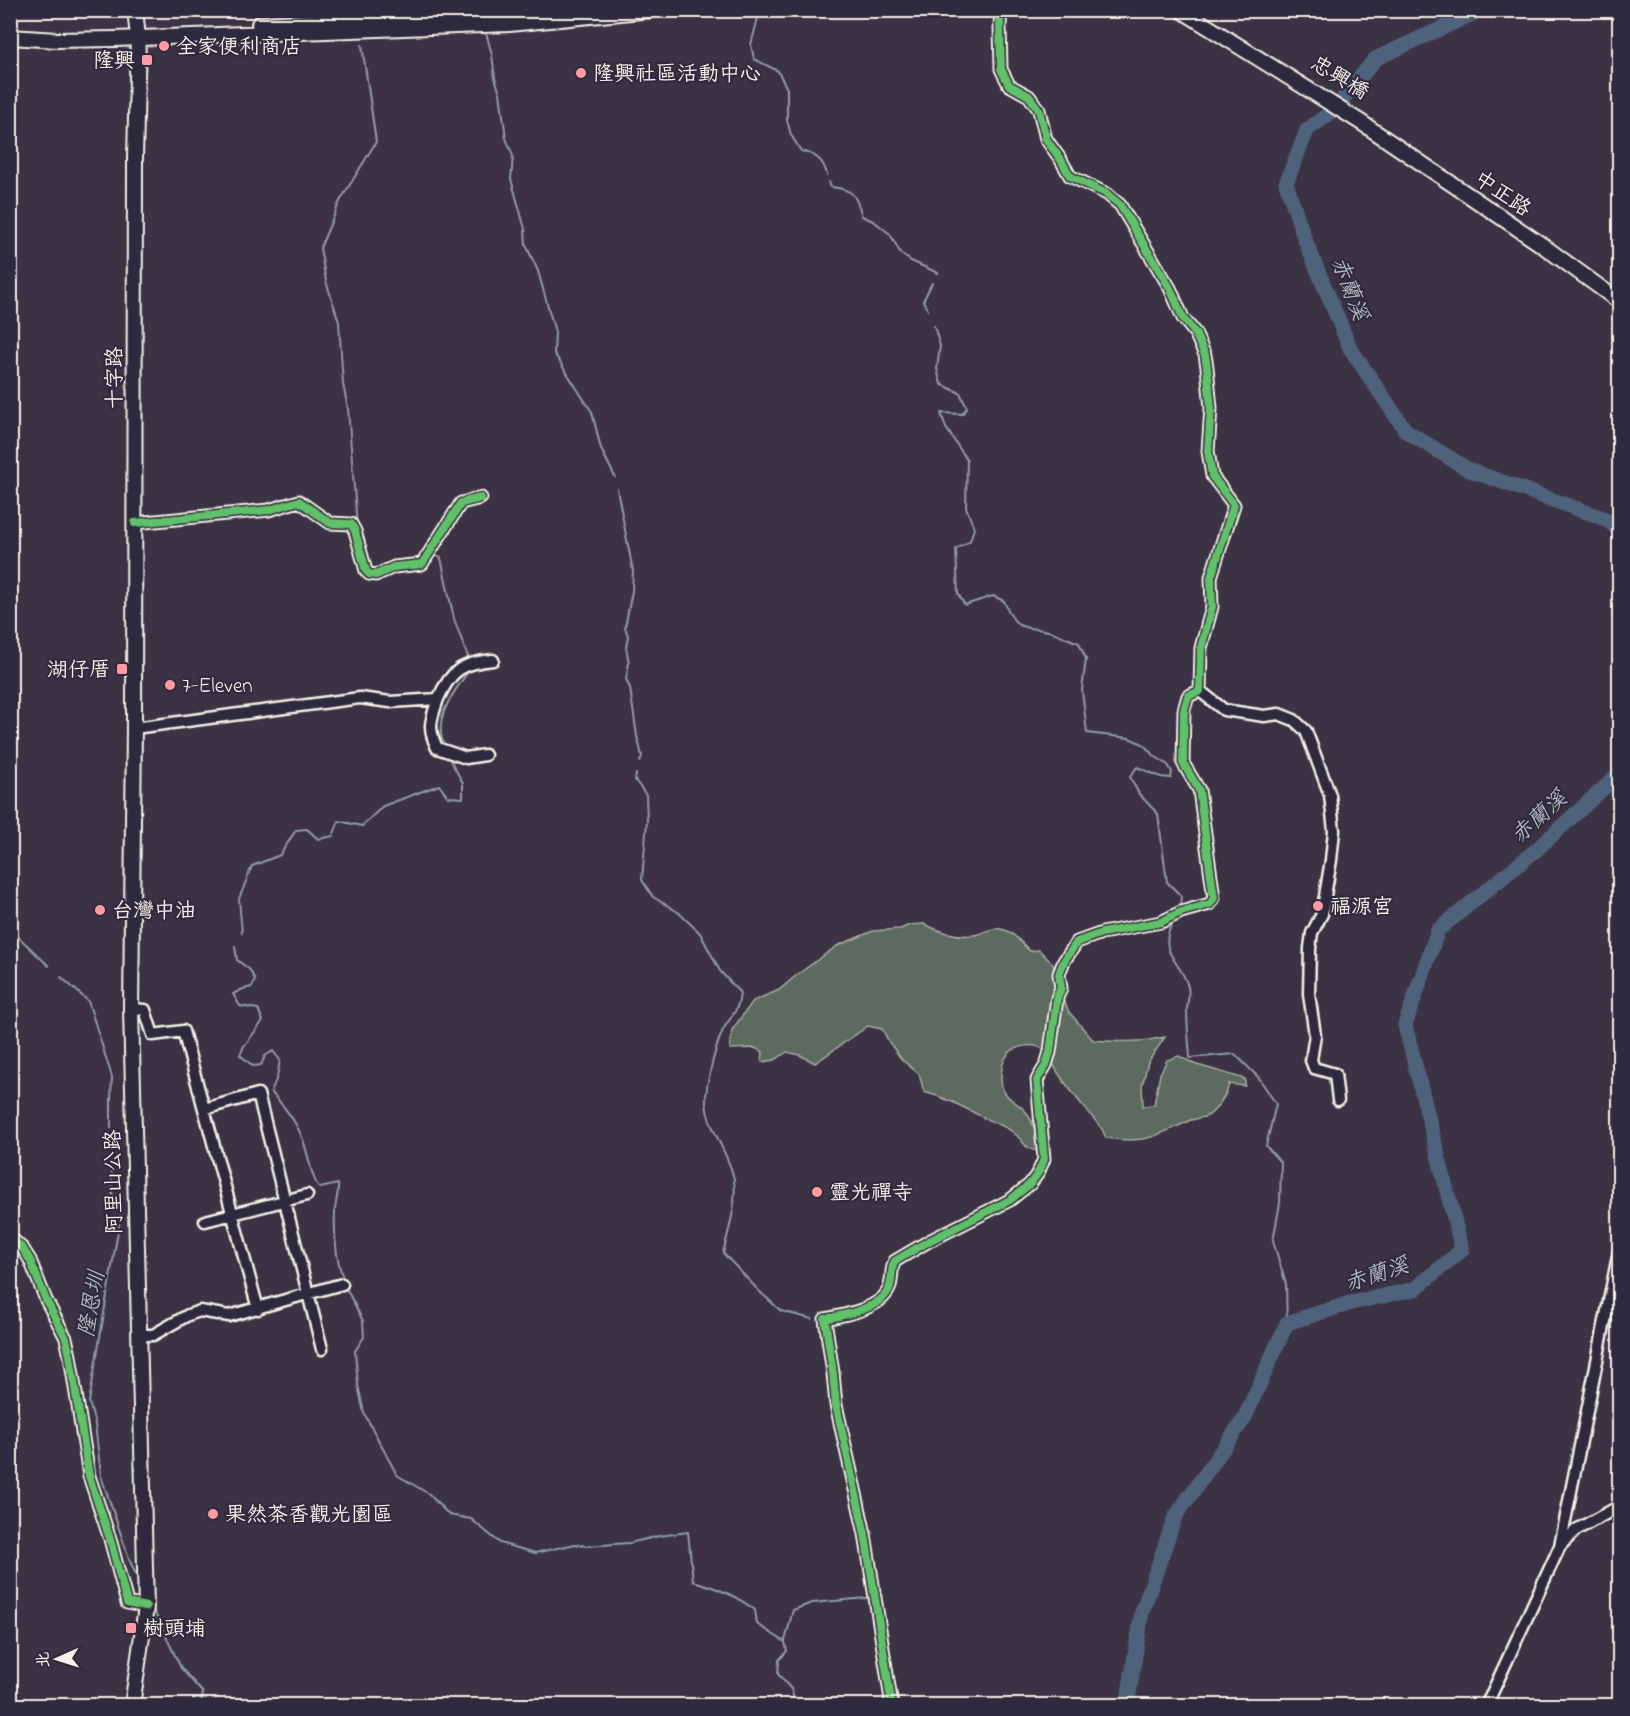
<svg xmlns="http://www.w3.org/2000/svg" width="1630" height="1716" font-family="'Indie Flower','LXGW WenKai TC',sans-serif">
  <style>
    .green { fill: #5c6b61; stroke: #a8aea4; stroke-width: 1.5 }
    .lines { fill: none; stroke-linecap: round; stroke-linejoin: round }
    .stream { stroke: #929ba7; stroke-width: 2 }
    .river { stroke: #50627b; stroke-width: 15 }
    .minor-casing { stroke: #f4f1e8; stroke-width: 15 }
    .major-casing { stroke: #f4f1e8; stroke-width: 18 }
    .minor { stroke: #2f2a3d; stroke-width: 10 }
    .major { stroke: #2f2a3d; stroke-width: 14 }
    .cycleway-casing { stroke: #2f2a3d; stroke-width: 11 }
    .cycleway { stroke: #61c268; stroke-width: 8 }
    .poi-dot { fill: #ff9aa2; stroke: #2f2a3d; stroke-width: 2 }
    .labels { text-anchor: middle; stroke-width: 4.5; stroke-linejoin: round; paint-order: stroke }
    .poi-label { font-size: 21px; fill: #f4f1e8; stroke: #2f2a3d; text-anchor: start }
    .street-label { font-size: 21px; fill: #f4f1e8; stroke: #2f2a3d }
    .water-label { font-size: 22px; font-style: italic; fill: #b2b8bc; stroke: #2f2a3d }
  </style>
  <rect width="100%" height="100%" fill="#3b3343"/>
  <filter id="ink" filterUnits="userSpaceOnUse"><feTurbulence type="fractalNoise" baseFrequency=".0167" numOctaves="2"/><feDisplacementMap in="SourceGraphic" scale="12" xChannelSelector="R" yChannelSelector="G"/><feConvolveMatrix kernelMatrix="1 2 1 2 8 2 1 2 1" color-interpolation-filters="sRGB"/></filter>
  <g filter="url(#ink)">
    <path class="green" d="M924,924c14,7 33,13 50,11 9,-1 16,-8 27,-6 12,2 20,14 29,22l9,-1 14,14 7,36 5,3 4,9 24,28c25,2 47,3 72,-3l-17,25 -6,24 1,20 11,-1 6,-31 7,-14 12,-4 15,8 51,15v7l-16,-2c-2,10 -12,25 -20,31 -5,3 -12,3 -18,5 -36,16 -43,24 -85,18l-4,-9c-14,-18 -31,-36 -43,-55 -6,-8 -9,-20 -18,-26 -8,-5 -24,-2 -31,4 -9,8 -10,24 -8,35 4,13 18,16 25,26 8,12 11,25 15,39 -21,-4 -14,-7 -27,-18 -7,-7 -20,-11 -29,-15 -21,-11 -39,-21 -62,-27l-5,-18 -17,-14 -13,-18 -7,-13 -14,-3 -53,37 -15,-8 -13,-3 -12,8 -13,2 1,-10 -8,-4 -25,1 2,-19 21,-29 26,-11 19,-16 39,-28 36,-15 27,-2 10,-4z"/>
    <g class="lines">
      <path class="stream" d="M760,10l-9,35 3,14 24,12 9,18v31l4,15 10,16c14,3 23,9 26,24
        M483,30l4,6 5,19 3,23 5,15 6,45 7,18 -2,23 14,50 1,16 12,26 17,61 -1,21 38,59 9,37 14,28
        M829,182l2,5c22,2 25,8 31,29l13,6 15,12 11,20 10,7 27,12
        M928,310l-5,-9 9,-18
        M934,326l6,20 -3,23 4,15 19,9 7,15 -5,6 -21,-1 5,15 21,32 -1,47 8,21 -4,13 -14,8 2,45 7,11 28,-9 11,5c14,35 20,23 48,31 9,3 18,8 27,11l7,16 -4,31 5,43 42,5 14,6 10,11 15,10 4,7 -1,6 -10,-1 -24,-10 -7,10 9,17 19,20 9,68 14,14 -1,10
        M617,489l16,82 -1,20 -7,36 3,9 -2,11 3,16 -3,16 4,9 7,48 5,20 -2,6
        M357,526l-9,-117 -5,-25 -4,-62 -13,-41 -6,-33 20,-47 36,-59 -14,-97
        M434,555l7,3 13,61 14,38
        M444,745c-12,-28 11,-54 26,-76
        M636,774l-1,6 11,15 1,26 -5,59 11,17 25,15 22,21 20,38 20,22c-3,23 -8,20 -17,37 -7,15 -18,56 -17,72 1,25 25,55 28,78 3,25 -5,49 -11,73l36,38 22,20 31,8
        M1172,923c-15,32 10,38 16,64 2,7 -1,16 -1,24 0,15 2,31 3,47l45,-4 24,24 17,26 -10,42 15,17 -1,40 -7,38 13,43 1,39
        M10,929l39,37
        M242,933l-3,-34 13,-33 28,-11 16,-25 11,-1 11,10 15,-3 6,-15 23,5 21,-20 56,-21 9,12 15,1v-15l-14,-25
        M235,946l2,14 13,10 5,10 -3,7 -9,2 -10,5 7,12 18,3 5,12 -19,25 -4,9 13,11 8,-1 4,-9 8,-5 7,9 -3,17 -6,15c11,12 24,28 30,43 7,14 10,45 19,53l18,-4c1,10 -3,18 -3,28 -1,23 0,44 8,66
        M61,977l27,24 24,76 -1,21v30
        M112,1140v53l9,20 -32,189 6,22 6,52 29,85 6,14
        M347,1290l16,31 1,16 -9,14 3,34 6,28 33,62 32,19 20,21 22,4 29,24 35,10 40,-9 12,2 42,-3 30,-7 29,-4 5,49c22,6 44,15 62,29l2,14 28,18 2,9 -8,9 -1,14 13,15 5,17
        M152,1607l29,61 22,25 -2,13
        M785,1641l8,-31 19,-7 55,-5"/>
      <path class="river" d="M1481,10l-106,49 -41,51 -27,20 -21,53 19,57 45,108 56,83 63,39 137,49 14,12
        M1127,1706l15,-94 33,-95 69,-98 43,-96 64,-20 64,-14 47,-39 -57,-225 33,-95 97,-79 85,-78"/>
      <g class="minor-casing">
        <path id="minor" d="M135,523l134,-13 30,-9 31,22 21,1 4,7 11,40 3,3 7,1 18,-8 28,-3 39,-61 20,-5
          M1200,691l24,19 40,6 15,-2 15,6 12,11 24,64 4,36 -3,29 -9,54 -10,19 -2,15 -1,46 6,41 -4,25 3,8 21,6 3,26
          M438,699c13,-29 24,-36 55,-39
          M134,728l226,-30 30,4 48,-3c-7,21 -11,28 -1,49l29,10 19,-3
          M131,1009l14,1 8,25 30,-4 75,278
          M204,1109l54,-15 64,255
          M205,1221l102,-26
          M10,1237l13,12 7,11 16,40 20,38 4,18 19,120 21,63 17,64 19,4
          M139,1335h14l35,-20 12,-4 29,5 113,-32
          M1560,1546l60,-300
          M892,1706l-27,-172 -29,-129 -3,-32 -8,-54c20,-4 55,-10 64,-30 4,-9 1,-20 6,-28l34,-20 81,-41 20,-16 8,-11 6,-14 -7,-79 9,-15 4,-13 7,-54 4,-10 -2,-14 5,-13 13,-19 25,-9 59,-11 20,-10 29,-8 4,-6 -15,-108 -16,-27 1,-53 4,-14 12,-5 1,-43 11,-41 -1,-30 23,-72 -22,-29 -4,-25 3,-43 -4,-41 -2,-12 -10,-22 -12,-15 -13,-30 -50,-83 -13,-11 -37,-18 -9,-16 -15,-21 -7,-29 -10,-14 -20,-11 -8,-16 -1,-43 1,-16
          M1486,1706l74,-160 16,-16 44,-24"/>
      </g>
      <g class="major-casing">
        <path id="major" d="M1181,10l181,113 180,122 78,57
          M259,24l283,-14
          M10,37l47,3 58,-1 394,-15 142,-14
          M132,1706l14,-99 -15,-598 3,-281 1,-570 3,-121 -3,-27"/>
      </g>
      <use href="#minor" class="minor"/>
      <use href="#major" class="major"/>
      <g class="cycleway-casing">
        <path id="cycleway" d="M135,523l134,-13 30,-9 31,22 21,1 4,7 11,40 3,3 7,1 18,-8 28,-3 39,-61 20,-5
          M10,1237l13,12 7,11 16,40 20,38 4,18 19,120 21,63 17,64 19,4
          M892,1706l-27,-172 -29,-129 -3,-32 -8,-54c20,-4 55,-10 64,-30 4,-9 1,-20 6,-28l34,-20 81,-41 20,-16 8,-11 6,-14 -7,-79 9,-15 4,-13 7,-54 4,-10 -2,-14 5,-13 13,-19 25,-9 59,-11 20,-10 29,-8 4,-6 -15,-108 -16,-27 1,-53 4,-14 12,-5 1,-43 11,-41 -1,-30 23,-72 -22,-29 -4,-25 3,-43 -4,-41 -2,-12 -10,-22 -12,-15 -13,-30 -50,-83 -13,-11 -37,-18 -9,-16 -15,-21 -7,-29 -10,-14 -20,-11 -8,-16 -1,-43 1,-16"/>
      </g>
      <use href="#cycleway" class="cycleway"/>
    </g>
  </g>
  <g class="poi-dot">
    <circle cx="164" cy="46" r="6"/>
    <rect x="141" y="54" width="12" height="12" rx="3"/>
    <circle cx="581" cy="73" r="6"/>
    <rect x="116" y="663" width="12" height="12" rx="3"/>
    <circle cx="170" cy="685" r="6"/>
    <circle cx="1318" cy="906" r="6"/>
    <circle cx="100" cy="910" r="6"/>
    <circle cx="817" cy="1192" r="6"/>
    <circle cx="213" cy="1514" r="6"/>
    <rect x="125" y="1622" width="12" height="12" rx="3"/>
  </g>
  <g class="labels">
    <g class="poi-label">
      <text x="176" y="53">全家便利商店</text>
      <text x="135" y="67" text-anchor="end">隆興</text>
      <text x="593" y="80">隆興社區活動中心</text>
      <text x="110" y="676" text-anchor="end">湖仔厝</text>
      <text x="182" y="692">7-Eleven</text>
      <text x="1330" y="913">福源宮</text>
      <text x="112" y="917">台灣中油</text>
      <text x="829" y="1199">靈光禪寺</text>
      <text x="225" y="1521">果然茶香觀光園區</text>
      <text x="143" y="1635">樹頭埔</text>
    </g>
    <g class="street-label">
      <text transform="translate(1340 77) rotate(31)" y="7">忠興橋</text>
      <text transform="translate(1503 193) rotate(34)" y="7">中正路</text>
      <text transform="translate(114 378) rotate(-90)" y="7">十字路</text>
      <text transform="translate(113 1182) rotate(-91)" y="7">阿里山公路</text>
    </g>
    <g class="water-label">
      <text transform="translate(1351 288) rotate(69)" y="8">赤蘭溪</text>
      <text transform="translate(1538 816) rotate(-42)" y="8">赤蘭溪</text>
      <text transform="translate(1376 1273) rotate(-18)" y="8">赤蘭溪</text>
      <text transform="translate(90 1304) rotate(-80)" y="8">隆恩圳</text>
    </g>
  </g>
  <rect width="1630" height="1716" fill="none" stroke="#2f2a3d" stroke-width="36"/>
  <rect x="18" y="18" width="1594" height="1680" fill="none" stroke="#f4f1e8" stroke-width="2" filter="url(#ink)"/>
  <g transform="translate(57 1659) rotate(267)" stroke="#2f2a3d" stroke-width="4.5" paint-order="stroke">
  <path d="M0-4.5L10 22L0 15L-10 22Z" fill="#f4f1e8"/>
  <text y="-9" font-size="16" font-weight="bold" text-anchor="middle" fill="#f4f1e8">北</text>
  </g>
</svg>
